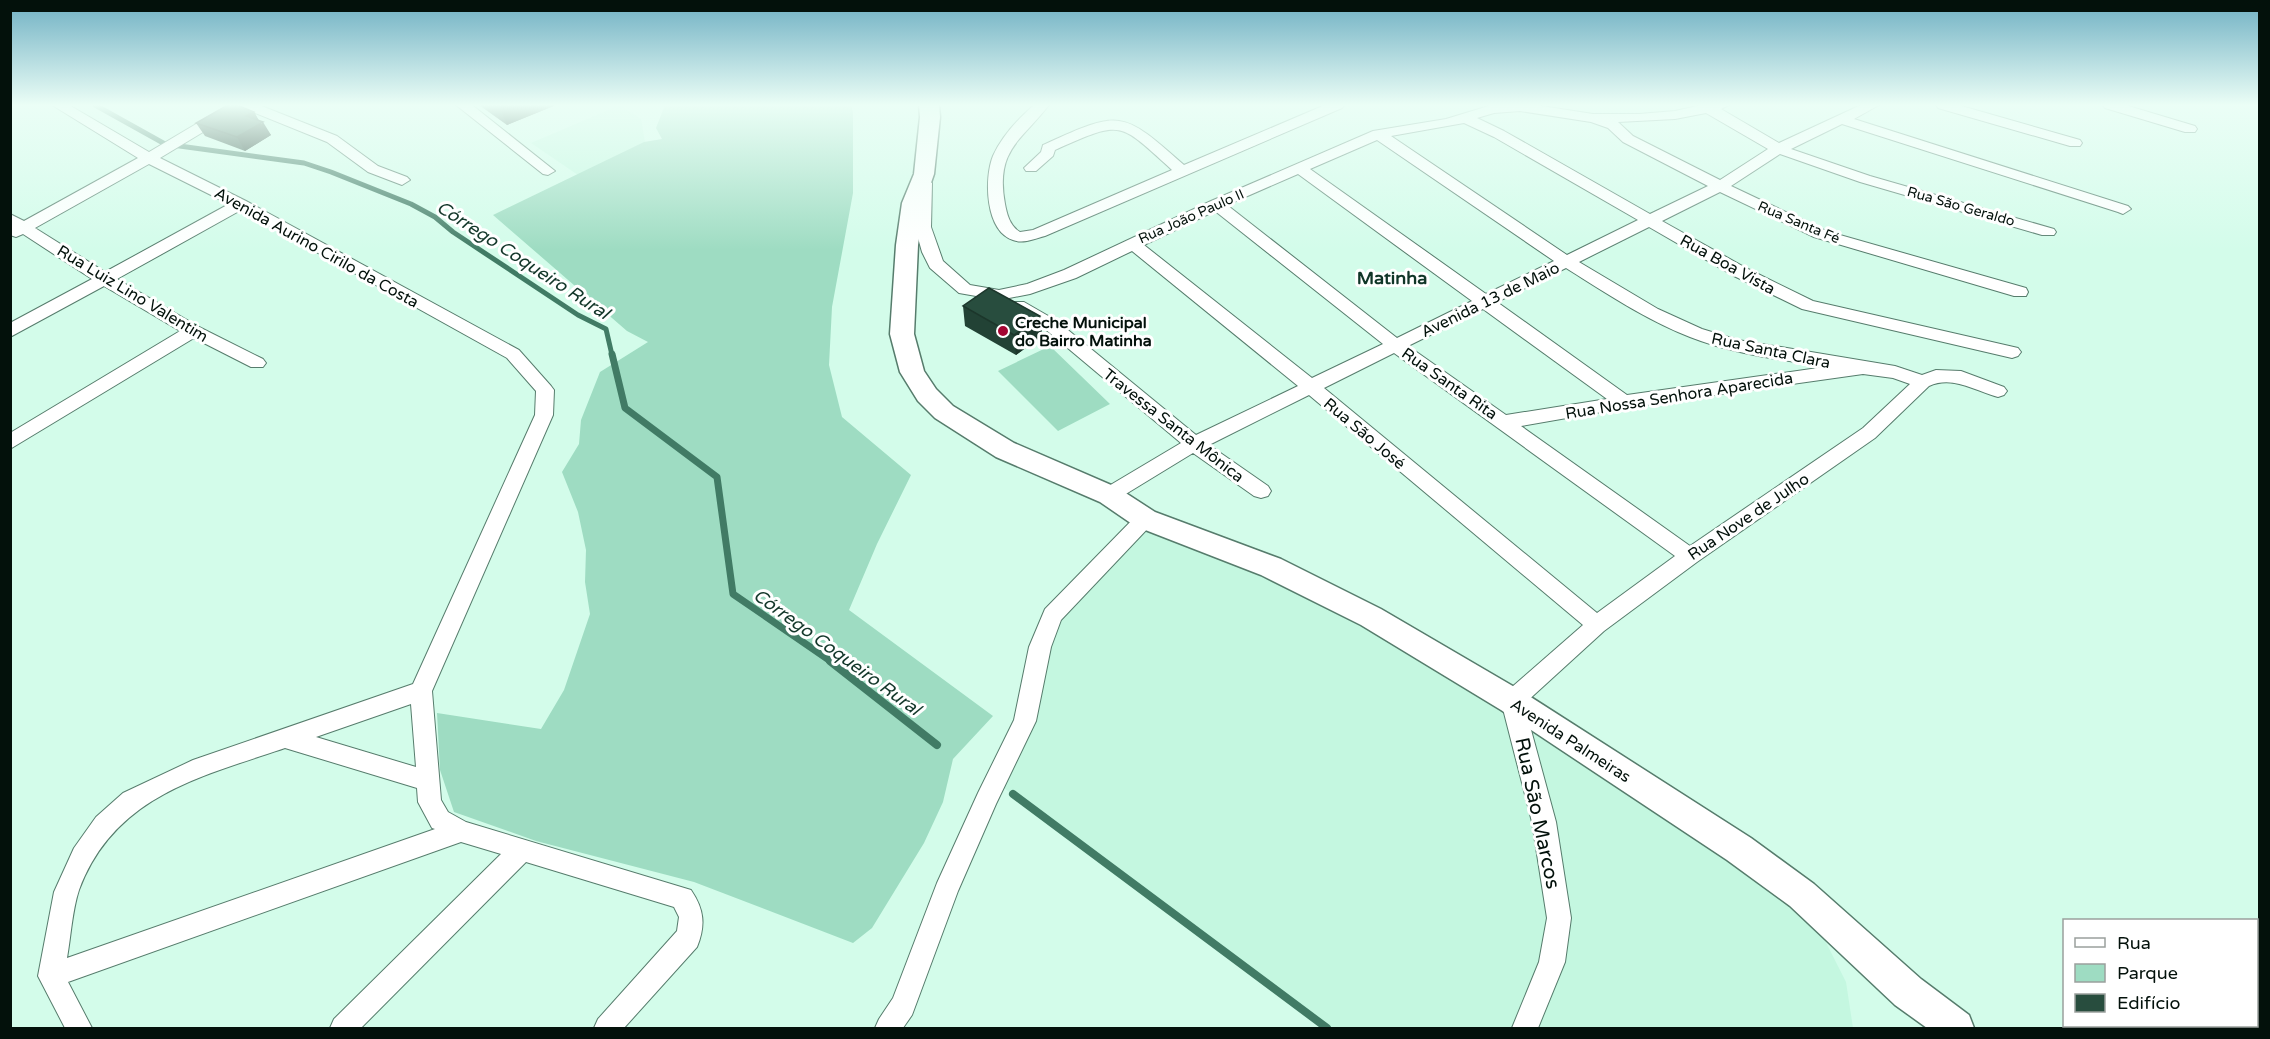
<svg xmlns="http://www.w3.org/2000/svg" width="2270" height="1039" font-family="'Varela Round',sans-serif">
  <style>
    .built { fill: #c4f7e0 }
    .green { fill: #9edcc2 }
    .lines { fill: none; stroke-linecap: round; stroke-linejoin: round }
    .stream-far2 { stroke: #417b65; stroke-width: 5 }
    .stream-far1 { stroke: #417b65; stroke-width: 7 }
    .stream { stroke: #417b65; stroke-width: 8 }
    .street-casing { stroke: #567c6c; stroke-width: 2 }
    .secondary-casing { stroke: #567c6c; stroke-width: 3 }
    .street { fill: #fff; fill-rule: evenodd }
    .secondary { fill: #fff; fill-rule: evenodd }
    .wall { fill: #224235 }
    .shaded-wall { fill: #1c362b }
    .building { fill: #284d3e; stroke: #1c362b; stroke-width: 1.5 }
    .poi-dot { fill: #a30532; stroke: #fff; stroke-width: 2 }
    .labels { text-anchor: middle; stroke-width: 6; stroke-linejoin: round; paint-order: stroke }
    .far-street-label { font-size: 14px; fill: #03110b; stroke: #fff }
    .street-label { font-size: 16px; fill: #03110b; stroke: #fff }
    .poi-label { font-size: 16px; font-weight: bold; fill: #03110b; stroke: #fff; text-anchor: start }
    .water-label { font-size: 18px; font-style: italic; fill: #13372a; stroke: #fff }
    .neighbourhood-label { font-size: 18px; font-weight: bold; fill: #103628; stroke: #fff }
    .near-street-label { font-size: 20px; fill: #03110b; stroke: #fff }
  </style>
  <rect width="100%" height="100%" fill="#d3fcea"/>
  <path class="built" d="M620,105l21,14 4,23 -67,33 -47,-32z
    M1145,519l126,48 531,328 44,87 7,46h-526l-9,-3 -305,-231 -18,-11 57,-168z"/>
  <path class="green" d="M665,105h186l2,7v81l-21,114 -3,58 13,52 69,58 -34,69 -28,66 144,106 -40,43 -10,43 -19,41 -52,85 -19,15 -159,-61 -158,-41 -82,-29 -14,-42 -3,-57 104,16 23,-39 26,-76 -5,-32 1,-32 -8,-38 -16,-40 17,-28 2,-24 19,-48 48,-30 -21,-11 -134,-116 151,-73 18,-3 -6,-11z
    M1050,346l60,58 -52,27 -60,-60z"/>
  <g class="lines">
    <path class="stream-far2" d="M95,105l70,39 139,19 27,9 80,32 24,13 18,15 125,83 28,14 6,26"/>
    <path class="stream-far1" d="M612,354l13,54 92,69 16,117 99,68"/>
    <path class="stream" d="M830,661l107,84
      M1013,794l314,234"/>
    <g class="street-casing">
      <path id="street" d="M52,105h17l80,47 79,-47h31l78,31 41,30 29,11 3,3 -8,5 -34,-13 -41,-30 -84,-34 -83,50 86,43 273,149 32,36 3,4 -1,25 -121,276 9,109 7,12 18,10 225,68c13,19 15,35 6,57l-73,81h-30l4,-9 79,-88 2,-14 -5,-10 -148,-45 -165,166h-31l4,-9 167,-165 -40,-12 -393,140 24,46h-27l-27,-52 16,-84 20,-44 22,-31 27,-24 70,-33 220,-76 122,-269 1,-24 -29,-33 -266,-148 -124,69 82,48 64,32 3,4 -3,4h-12l-57,-29 -184,111v-16l170,-102 -76,-45 -94,51v-14l82,-44 -69,-45 -7,3 -6,-2 2,-8 -2,-13 14,7 114,-63zM149,164l80,40 -124,68 -70,-44zM411,704l5,63 -100,-30zM285,748l132,40 1,14 14,26 3,1 -368,129c4,-22 5,-47 12,-68 35,-94 121,-113 206,-142z
        M456,105h16l83,66 -7,4 -5,-1z
        M1034,105h15c-28,36 -54,45 -44,99 2,11 5,22 15,28l13,-2 139,-60c-54,-49 -49,-50 -117,-20l-2,6 -17,15h-10l-2,-3 17,-16 2,-7c77,-35 78,-36 141,20l141,-60h19l-2,3 -297,128c-11,3 -22,8 -32,4 -28,-9 -29,-62 -20,-84 9,-20 25,-37 41,-51z
        M1492,105h43l58,9h46l36,-3 27,-6h27l-8,4 58,34 82,-38h18l-25,14 274,87 3,3 -8,5 -5,-2 -276,-88 -51,25 79,27 184,53 2,3 -2,3h-12l-182,-53 -80,-28 -49,32 95,45 200,57 2,4 -2,4h-12l-200,-59 -94,-45 -58,29 84,47 67,33 205,47 3,4 -3,4 -6,2 -210,-49 -68,-33 -85,-49 -70,35 79,47 44,20 36,11 157,26 27,9 14,-5 25,1 43,16 3,4 -3,4 -6,2c-23,-6 -45,-22 -69,-11l-54,52 -178,124 -93,69 -80,73 32,118 15,96 -6,44 -27,66h-26l27,-66 8,-44 -15,-96 -31,-121 3,-7 79,-69 -274,-230 -100,50 59,41 3,5 -3,5 -7,2 -7,-2 -61,-43 -77,47 -7,2 -7,-2 -3,-5 3,-5 79,-47 -136,-114 -33,-19 -2,-4 2,-4h12l33,19 139,114 102,-49 -166,-135 -56,27 -46,16 -31,6 -40,-7 -29,-25 -8,-16 -7,-25 1,-44 8,-5 8,5 -1,44 12,34 27,24 29,5 28,-6 37,-14 147,-69 162,-70 73,-12zM1520,111l71,11 17,6 15,14 85,44 -58,28 -146,-83 -27,-13 17,-5zM1706,113l62,36 -48,31 -87,-44 -15,-14 57,-3zM1464,123l30,14 144,83 -71,35 -176,-119zM1377,140l177,121 -68,33 -176,-125zM1298,174l174,127 -75,37 -170,-133zM1215,211l168,133 -71,34 -168,-133zM1566,268c40,25 80,52 124,69 43,17 89,22 135,30l-198,28 -130,-93zM1483,309l124,90 -101,16 -98,-69zM1394,353l281,203 -78,57 -273,-225zM1863,374l30,4 17,6 -47,44 -173,118 -169,-120 103,-18z
        M1936,105h22l122,35 2,3 -2,3h-10l-132,-38z
        M2103,105h22l70,21 2,3 -2,3h-10l-80,-24z
        M1145,512l7,2 3,5 -3,5 -91,96 -10,27 -15,74 -40,83 -38,87 -46,124 -9,13h-28l4,-9 14,-21 44,-115 41,-90 36,-73 15,-73 16,-38 93,-95z"/>
    </g>
    <g class="secondary-casing">
      <path id="secondary" d="M919,105h20l1,12 -6,57 -10,29 -6,42 -4,89 10,37 12,18 17,17 61,37 104,45 37,24 126,47 100,50 142,83 228,146 63,46 107,95 48,36 5,13h-47l-32,-23 -105,-99 -63,-46 -226,-150 -140,-85 -100,-50 -126,-49 -35,-24 -104,-45 -61,-39 -17,-17 -18,-29 -10,-38 6,-89 6,-42 12,-29 6,-57z"/>
    </g>
    <use href="#street" class="street"/>
    <use href="#secondary" class="secondary"/>
  </g>
  <path class="wall" d="M479,105h77l-49,20z
    M254,112l5,9 12,14 -26,16 -40,-15 -9,-13z
    M963,306l77,10 2,20 -26,19 -51,-29z"/>
  <path class="shaded-wall" d="M499,105h57l-49,20z
    M254,112l7,12 2,-2 8,13 -26,16 -8,-14 9,-21z
    M1040,316l2,20 -26,19 -2,-20z"/>
  <path class="building" d="M228,105h9l17,7 -8,4 17,6 -26,15 -41,-14z
    M989,288l51,28 -26,19 -51,-29z"/>
  <linearGradient id="sky" x2="0" y2="1"><stop stop-color="#6fb0c3"/><stop offset="0.42" stop-color="#ebfef6"/><stop offset="1" stop-color="#ebfef6" stop-opacity="0"/></linearGradient>
  <rect width="2270" height="250" fill="url(#sky)"/>
  <circle class="poi-dot" cx="1003" cy="331" r="6"/>
  <g class="labels">
    <g class="far-street-label">
      <text transform="translate(1961 206) rotate(16)" y="5">Rua São Geraldo</text>
      <text transform="translate(1191 216) rotate(-24)" y="5">Rua João Paulo II</text>
      <text transform="translate(1799 222) rotate(23)" y="5">Rua Santa Fé</text>
    </g>
    <g class="street-label">
      <text transform="translate(317 247) rotate(29)" y="6">Avenida Aurino Cirilo da Costa</text>
      <text transform="translate(1728 264) rotate(29)" y="6">Rua Boa Vista</text>
      <text transform="translate(133 293) rotate(31)" y="6">Rua Luiz Lino Valentim</text>
      <text transform="translate(1490 299) rotate(-26)" y="6">Avenida 13 de Maio</text>
      <text transform="translate(1771 350) rotate(12)" y="6">Rua Santa Clara</text>
      <text transform="translate(1450 383) rotate(35)" y="6">Rua Santa Rita</text>
      <text transform="translate(1679 395) rotate(-9)" y="6">Rua Nossa Senhora Aparecida</text>
      <text transform="translate(1174 425) rotate(38)" y="6">Travessa Santa Mônica</text>
      <text transform="translate(1365 433) rotate(40)" y="6">Rua São José</text>
      <text transform="translate(1748 516) rotate(-34)" y="6">Rua Nove de Julho</text>
      <text transform="translate(1571 740) rotate(33)" y="6">Avenida Palmeiras</text>
    </g>
    <g class="poi-label">
      <text x="1015" y="328">Creche Municipal<tspan x="1015" dy="18">do Bairro Matinha</tspan></text>
    </g>
    <g class="water-label">
      <text transform="translate(523 260) rotate(33)" y="6">Córrego Coqueiro Rural</text>
      <text transform="translate(837 652) rotate(36)" y="6">Córrego Coqueiro Rural</text>
    </g>
    <g class="neighbourhood-label">
      <text x="1392" y="284">Matinha</text>
    </g>
    <g class="near-street-label">
      <text transform="translate(1538 813) rotate(78)" y="7">Rua São Marcos</text>
    </g>
  </g>
  <rect width="2270" height="1039" fill="none" stroke="#03110b" stroke-width="24"/>
  <rect x="2063" y="919" width="195" height="108" fill="#ffffff" stroke="#9aa09d" stroke-width="1.5"/>
  <rect x="2075" y="938" width="30" height="9" fill="#ffffff" stroke="#9aa09d" stroke-width="1.5"/>
  <text x="2117" y="949" font-size="18" fill="#03110b">Rua</text>
  <rect x="2075" y="964" width="30" height="18" fill="#9edcc2" stroke="#9aa09d" stroke-width="1.5"/>
  <text x="2117" y="979" font-size="18" fill="#03110b">Parque</text>
  <rect x="2075" y="994" width="30" height="18" fill="#284d3e" stroke="#9aa09d" stroke-width="1.5"/>
  <text x="2117" y="1009" font-size="18" fill="#03110b">Edifício</text>
</svg>
